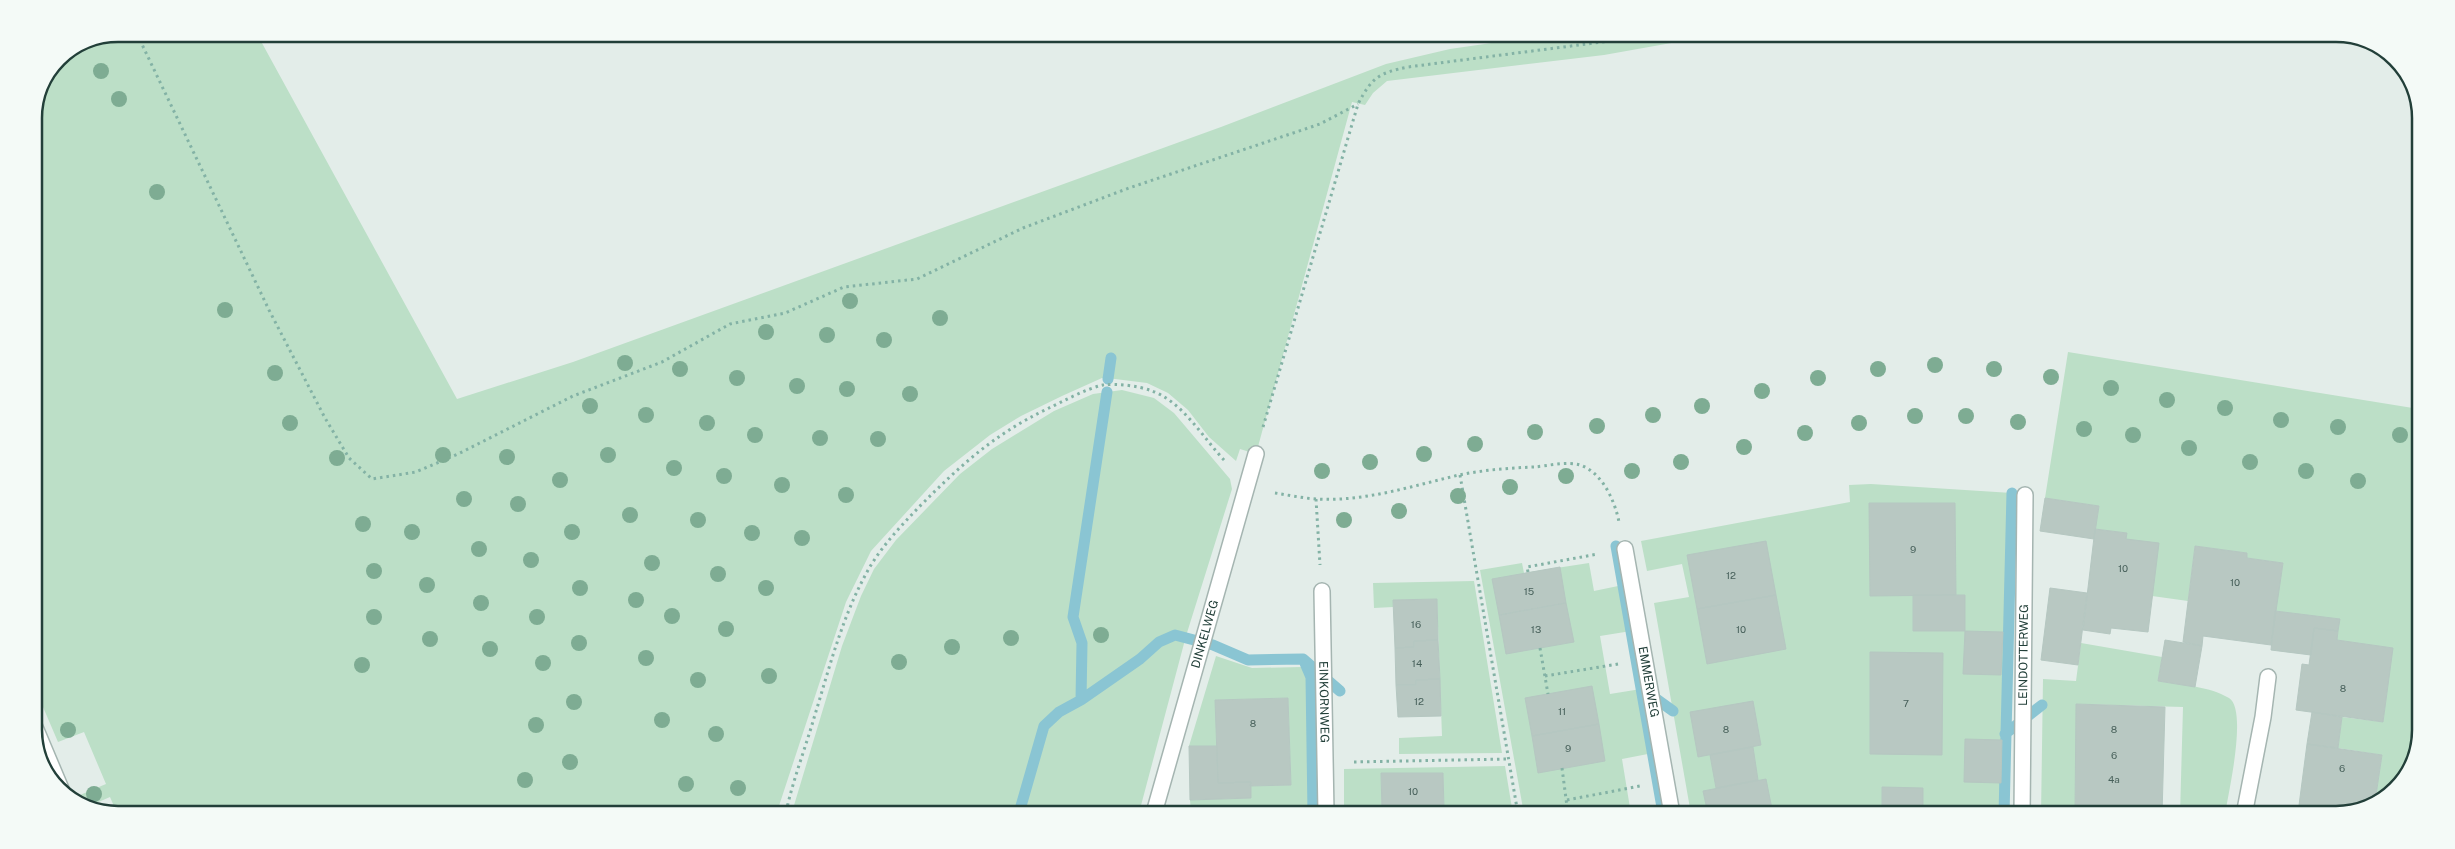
<svg xmlns="http://www.w3.org/2000/svg" width="2455" height="849" font-family="'Public Sans',sans-serif">
  <style>
    .green { fill: #bcdfc7 }
    .lines { fill: none; stroke-linecap: round; stroke-linejoin: round }
    .stream { stroke: #8ac5d3; stroke-width: 11 }
    .building { fill: #b8c8c2; stroke: #b5c7c1 }
    .street-casing { stroke: #a5b5b1; stroke-width: 18 }
    .path { stroke: #83b2a5; stroke-width: 3; stroke-dasharray: 2.5 4; stroke-linecap: butt }
    .street { stroke: #fff; stroke-width: 15 }
    .tree { fill: #7eac93 }
    .labels { text-anchor: middle; stroke-width: 4; stroke-linejoin: round; paint-order: stroke }
    .number-label { font-size: 10px; fill: #48615b }
    .street-label { font-size: 12px; fill: #223f39; stroke: #f4faf7 }
    .rim { fill: none; stroke: #223f39; stroke-width: 2.5 }
  </style>
  <rect width="100%" height="100%" fill="#e3ede9"/>
  <path class="green" d="M119,34h138l200,365 116,-37 648,-235 165,-63 64,-15 83,-12h172l-101,18 -217,26 -14,12 -8,12 -13,-3 -96,352 -16,-5 -4,12 -27,-24 -21,-27 -20,-17 -21,-10 -32,-4 -13,-1 -40,18 -41,20 -31,19 -46,36 -73,80 -25,51 -69,210 -661,-1 -6,-14 -23,10 -7,-12 26,-11 -22,-52 -26,10 -24,-56v-572l25,-56 28,-18z
    M2068,352l351,57 -2,348 -29,41 -13,4 7,-47 -44,-7 4,-31 41,5 9,-74 -55,-8 2,-21 -64,-8 8,-48 -36,-5v-5l-52,-7 -7,55 -36,-5 -26,-57v-6l-31,-4 4,-23 -54,-8z
    M1122,390l32,8 20,15 56,66 2,10 -46,147 -47,177 -347,-1 50,-166 19,-50 13,-27 22,-29 64,-66 32,-25 62,-38 39,-17z
    M1871,484l141,9 -8,322 -313,-1 -37,-211 35,-6 -7,-33 -35,7 -6,-30 209,-39 -1,-17z
    M1522,563l2,10 65,-10 5,28 29,-6 8,46 -31,5 10,58 31,-5 12,64 -31,6 9,55h-107l-44,-244z
    M1474,581l28,172 -103,1v-16l43,-2 -5,-137 -44,1v7l-19,1 -1,-25z
    M2081,643l81,14 -4,24c23,4 51,5 71,17 19,12 -1,96 -4,117h-45l3,-108 -106,-3 -2,111h-34l2,-136 33,2z
    M1216,656l36,12 49,-1 6,4 4,6 2,136h-122l-1,-13 60,-2v-12l41,-1 -3,-87 -72,2 1,46h-28z
    M1505,766l8,48 -82,-1v-3l13,-1 -1,-36h-62l1,37 -38,1v-42z"/>
  <g class="lines">
    <path class="stream" d="M1108,379l3,-21
      M1616,546l47,267
      M1305,663l6,14 2,136
      M1648,693l25,18
      M1081,700l59,-41 19,-17 16,-7 38,10 35,15 55,-1 37,32
      M2005,734l37,-29
      M1019,813l25,-87 15,-14 22,-12 1,-57 -9,-26 34,-225
      M2004,815l8,-322"/>
  </g>
  <path class="building" d="M2045,498l54,8 -5,33 -54,-8z
    M1869,503h86l1,92 -86,1z
    M2095,529l32,4 -1,6 33,4 -11,89 -37,-4 -1,6 -27,-4z
    M1766,541l10,54 -79,14 -10,-54z
    M2195,546l52,7v5l36,5 -12,82 -68,-9 -1,10 -19,-4z
    M1560,567l6,36 -67,12 -7,-36z
    M2050,588l37,5 -9,72 -37,-5z
    M1776,595l10,54 -79,15 -10,-55z
    M1913,595h52v36h-52z
    M1437,599l1,41 -24,1v6l-19,1 -2,-48z
    M1566,603l8,39 -68,12 -7,-39z
    M2275,611l65,8 -2,12 -24,-3 -3,27 -40,-5z
    M2314,628l24,3 -1,9 56,8 -10,74 -87,-12 6,-46 7,1z
    M1965,631l38,1 -2,43 -38,-1z
    M1438,640l2,39 -24,1v5h-20l-1,-37 19,-1v-6z
    M2165,640l37,6 -7,41 -37,-6z
    M1870,652l73,1 -1,102 -72,-1z
    M1440,679l1,37 -43,1 -2,-32h20v-5z
    M1592,686l7,38 -67,12 -7,-38z
    M1288,698l3,87 -41,1 1,-4 -33,1 -3,-83z
    M1753,701l8,44 -63,12 -8,-45z
    M2076,704l89,3 -3,108 -87,-2z
    M2312,712l30,5 -4,31 -31,-4z
    M1599,724l6,37 -67,12 -6,-37z
    M1965,739l37,1 -1,43 -37,-1z
    M2307,744l75,11 -7,47 -39,13 -38,-2z
    M1189,746h28l1,37 33,-1v16l-61,2z
    M1753,747l5,33 -42,8 -6,-33z
    M1381,773h62l1,36 -62,1z
    M1766,779l7,35h-65l-5,-23z
    M1882,787l41,1v26h-41z
    M1613,808l1,6h-35z
    M1391,810h40v3h-40z
    M2075,813l87,2h-87z"/>
  <g class="lines">
    <g class="street-casing">
      <g id="street">
        <path id="s1" d="M1625,549l47,265"/>
        <path id="s2" d="M1322,591l4,222"/>
        <path d="M34,725l27,64"/>
        <path id="s3" d="M1154,813l102,-359"/>
        <path id="s4" d="M2022,815l3,-320"/>
        <path d="M2244,815l19,-98 5,-40"/>
      </g>
    </g>
    <path class="path" d="M137,34l132,276 56,108 24,40 23,21 44,-7 44,-19 113,-57 89,-34 68,-38 55,-11 59,-26 73,-8 106,-51 106,-40 191,-64 38,-20
      M1263,427l95,-323c14,-27 21,-31 50,-37l233,-30
      M1460,475l58,339
      M1275,493c13,2 27,5 41,6 48,3 96,-13 143,-24 24,-5 50,-7 75,-8 13,-1 33,-6 46,-2 22,7 35,36 39,57
      M1316,499l4,66
      M1528,572l-1,-5 71,-13
      M1540,648l8,46
      M1545,676l73,-12
      M1354,762l154,-3
      M1562,768l6,46
      M1567,800l73,-14
      M786,812c7,-32 19,-63 28,-94 15,-49 28,-101 53,-146 13,-24 33,-45 52,-65 42,-42 74,-72 128,-98 17,-8 38,-20 56,-24 14,-2 36,1 49,6 31,11 51,47 73,70"/>
    <use href="#street" class="street"/>
  </g>
  <g class="tree">
    <circle cx="101" cy="71" r="8"/>
    <circle cx="119" cy="99" r="8"/>
    <circle cx="157" cy="192" r="8"/>
    <circle cx="850" cy="301" r="8"/>
    <circle cx="225" cy="310" r="8"/>
    <circle cx="940" cy="318" r="8"/>
    <circle cx="766" cy="332" r="8"/>
    <circle cx="827" cy="335" r="8"/>
    <circle cx="884" cy="340" r="8"/>
    <circle cx="625" cy="363" r="8"/>
    <circle cx="1935" cy="365" r="8"/>
    <circle cx="680" cy="369" r="8"/>
    <circle cx="1878" cy="369" r="8"/>
    <circle cx="1994" cy="369" r="8"/>
    <circle cx="275" cy="373" r="8"/>
    <circle cx="2051" cy="377" r="8"/>
    <circle cx="737" cy="378" r="8"/>
    <circle cx="1818" cy="378" r="8"/>
    <circle cx="797" cy="386" r="8"/>
    <circle cx="2111" cy="388" r="8"/>
    <circle cx="847" cy="389" r="8"/>
    <circle cx="1762" cy="391" r="8"/>
    <circle cx="910" cy="394" r="8"/>
    <circle cx="2167" cy="400" r="8"/>
    <circle cx="590" cy="406" r="8"/>
    <circle cx="1702" cy="406" r="8"/>
    <circle cx="2225" cy="408" r="8"/>
    <circle cx="646" cy="415" r="8"/>
    <circle cx="1653" cy="415" r="8"/>
    <circle cx="1915" cy="416" r="8"/>
    <circle cx="1966" cy="416" r="8"/>
    <circle cx="2281" cy="420" r="8"/>
    <circle cx="2018" cy="422" r="8"/>
    <circle cx="290" cy="423" r="8"/>
    <circle cx="707" cy="423" r="8"/>
    <circle cx="1859" cy="423" r="8"/>
    <circle cx="1597" cy="426" r="8"/>
    <circle cx="2338" cy="427" r="8"/>
    <circle cx="2084" cy="429" r="8"/>
    <circle cx="1535" cy="432" r="8"/>
    <circle cx="1805" cy="433" r="8"/>
    <circle cx="755" cy="435" r="8"/>
    <circle cx="2133" cy="435" r="8"/>
    <circle cx="2400" cy="435" r="8"/>
    <circle cx="820" cy="438" r="8"/>
    <circle cx="878" cy="439" r="8"/>
    <circle cx="1475" cy="444" r="8"/>
    <circle cx="1744" cy="447" r="8"/>
    <circle cx="2189" cy="448" r="8"/>
    <circle cx="1424" cy="454" r="8"/>
    <circle cx="443" cy="455" r="8"/>
    <circle cx="608" cy="455" r="8"/>
    <circle cx="507" cy="457" r="8"/>
    <circle cx="337" cy="458" r="8"/>
    <circle cx="1370" cy="462" r="8"/>
    <circle cx="1681" cy="462" r="8"/>
    <circle cx="2250" cy="462" r="8"/>
    <circle cx="674" cy="468" r="8"/>
    <circle cx="1322" cy="471" r="8"/>
    <circle cx="1632" cy="471" r="8"/>
    <circle cx="2306" cy="471" r="8"/>
    <circle cx="724" cy="476" r="8"/>
    <circle cx="1566" cy="476" r="8"/>
    <circle cx="560" cy="480" r="8"/>
    <circle cx="2358" cy="481" r="8"/>
    <circle cx="782" cy="485" r="8"/>
    <circle cx="1510" cy="487" r="8"/>
    <circle cx="846" cy="495" r="8"/>
    <circle cx="1458" cy="496" r="8"/>
    <circle cx="464" cy="499" r="8"/>
    <circle cx="518" cy="504" r="8"/>
    <circle cx="1399" cy="511" r="8"/>
    <circle cx="630" cy="515" r="8"/>
    <circle cx="698" cy="520" r="8"/>
    <circle cx="1344" cy="520" r="8"/>
    <circle cx="363" cy="524" r="8"/>
    <circle cx="412" cy="532" r="8"/>
    <circle cx="572" cy="532" r="8"/>
    <circle cx="752" cy="533" r="8"/>
    <circle cx="802" cy="538" r="8"/>
    <circle cx="479" cy="549" r="8"/>
    <circle cx="531" cy="560" r="8"/>
    <circle cx="652" cy="563" r="8"/>
    <circle cx="374" cy="571" r="8"/>
    <circle cx="718" cy="574" r="8"/>
    <circle cx="427" cy="585" r="8"/>
    <circle cx="580" cy="588" r="8"/>
    <circle cx="766" cy="588" r="8"/>
    <circle cx="636" cy="600" r="8"/>
    <circle cx="481" cy="603" r="8"/>
    <circle cx="672" cy="616" r="8"/>
    <circle cx="374" cy="617" r="8"/>
    <circle cx="537" cy="617" r="8"/>
    <circle cx="726" cy="629" r="8"/>
    <circle cx="1101" cy="635" r="8"/>
    <circle cx="1011" cy="638" r="8"/>
    <circle cx="430" cy="639" r="8"/>
    <circle cx="579" cy="643" r="8"/>
    <circle cx="952" cy="647" r="8"/>
    <circle cx="490" cy="649" r="8"/>
    <circle cx="646" cy="658" r="8"/>
    <circle cx="899" cy="662" r="8"/>
    <circle cx="543" cy="663" r="8"/>
    <circle cx="362" cy="665" r="8"/>
    <circle cx="769" cy="676" r="8"/>
    <circle cx="698" cy="680" r="8"/>
    <circle cx="574" cy="702" r="8"/>
    <circle cx="662" cy="720" r="8"/>
    <circle cx="536" cy="725" r="8"/>
    <circle cx="68" cy="730" r="8"/>
    <circle cx="716" cy="734" r="8"/>
    <circle cx="570" cy="762" r="8"/>
    <circle cx="525" cy="780" r="8"/>
    <circle cx="686" cy="784" r="8"/>
    <circle cx="738" cy="788" r="8"/>
    <circle cx="94" cy="794" r="8"/>
  </g>
  <g class="labels">
    <g class="number-label">
      <text x="1913" y="553">9</text>
      <text x="2123" y="572">10</text>
      <text x="1731" y="579">12</text>
      <text x="2235" y="586">10</text>
      <text x="1529" y="595">15</text>
      <text x="1416" y="628">16</text>
      <text x="1536" y="633">13</text>
      <text x="1741" y="633">10</text>
      <text x="1417" y="667">14</text>
      <text x="2343" y="692">8</text>
      <text x="1419" y="705">12</text>
      <text x="1906" y="707">7</text>
      <text x="1562" y="715">11</text>
      <text x="1253" y="727">8</text>
      <text x="1726" y="733">8</text>
      <text x="2114" y="733">8</text>
      <text x="1568" y="752">9</text>
      <text x="2114" y="759">6</text>
      <text x="2342" y="772">6</text>
      <text x="2114" y="783">4a</text>
      <text x="1413" y="795">10</text>
    </g>
    <g class="street-label">
      <text dy="4" stroke="none"><textPath href="#s3" startOffset="186">DINKELWEG</textPath></text>
      <text dy="4" stroke="none"><textPath href="#s4" startOffset="160">LEINDOTTERWEG</textPath></text>
      <text dy="4" stroke="none"><textPath href="#s1" startOffset="135">EMMERWEG</textPath></text>
      <text dy="4" stroke="none"><textPath href="#s2" startOffset="111">EINKORNWEG</textPath></text>
    </g>
  </g>
  <path d="M0 0H2455V849H0ZM118 42H2336A76 76 0 0 1 2412 118V730A76 76 0 0 1 2336 806H118A76 76 0 0 1 42 730V118A76 76 0 0 1 118 42Z" fill="#f4faf7" fill-rule="evenodd"/>
  <path class="rim" d="M118 42H2336A76 76 0 0 1 2412 118V730A76 76 0 0 1 2336 806H118A76 76 0 0 1 42 730V118A76 76 0 0 1 118 42Z"/>
</svg>
